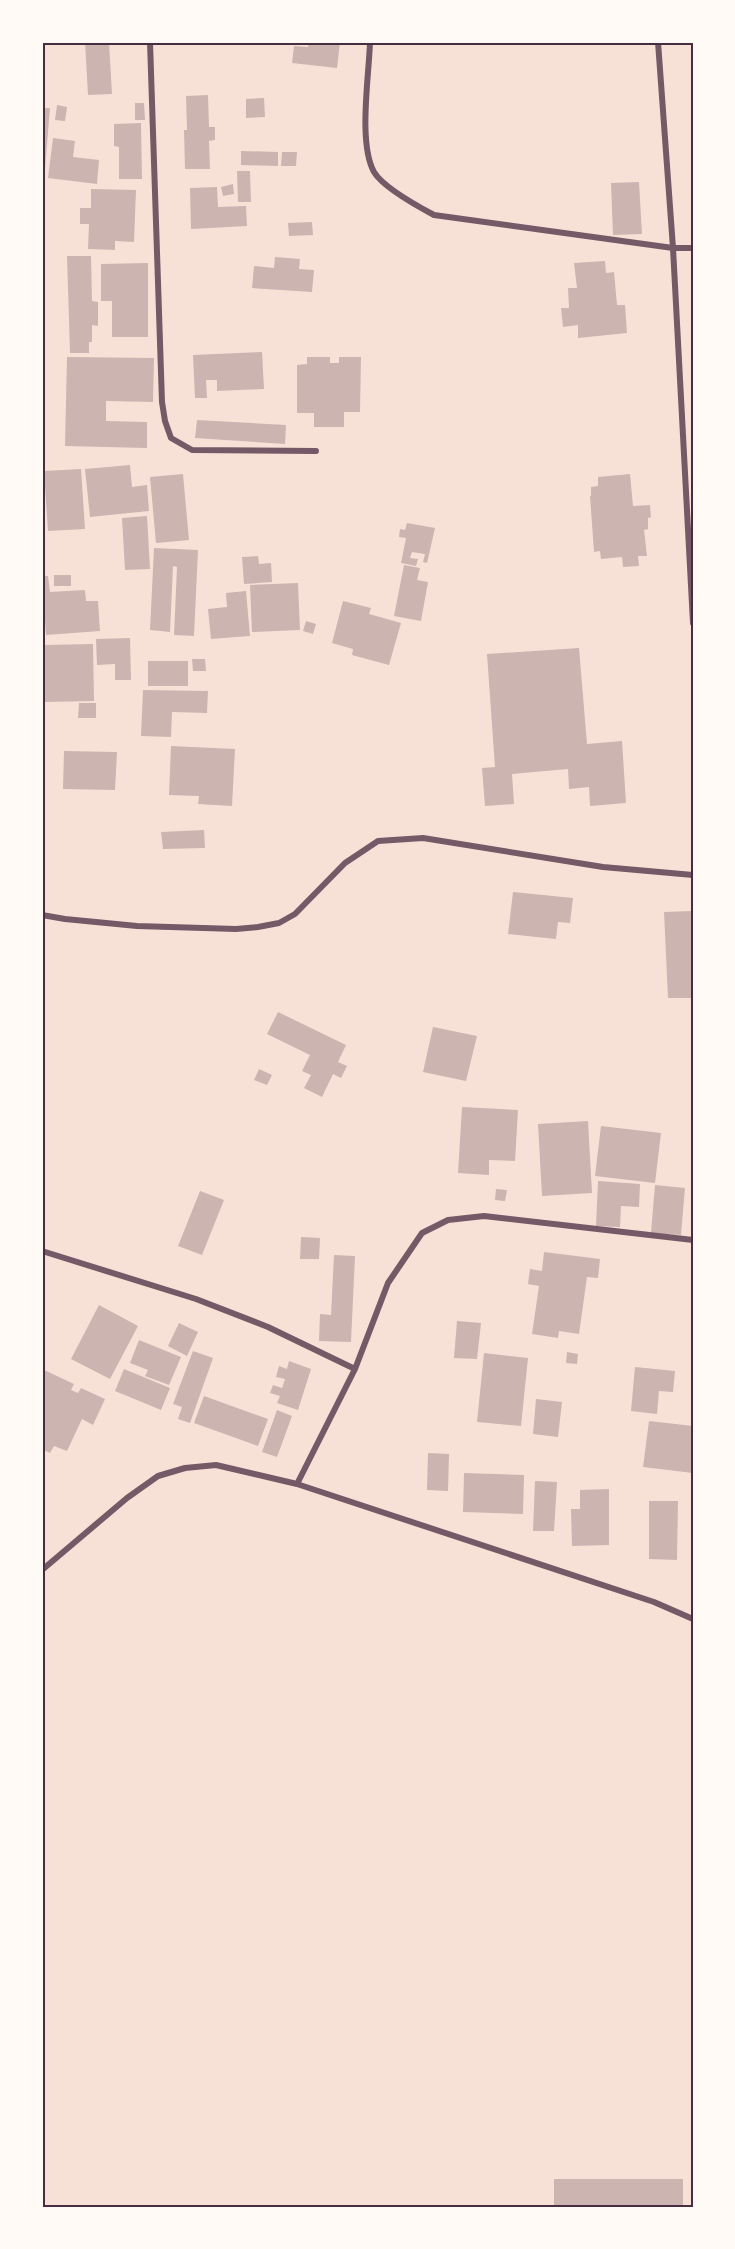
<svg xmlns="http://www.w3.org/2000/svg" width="735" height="2249" font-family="'DejaVu Sans',sans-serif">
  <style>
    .building { fill: #ccb4b1 }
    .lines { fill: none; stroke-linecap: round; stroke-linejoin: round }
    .minor { stroke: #755966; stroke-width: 6 }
    .neatline { fill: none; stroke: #4a2c40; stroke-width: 2 }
  </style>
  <rect width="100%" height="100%" fill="#f7e1d7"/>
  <path class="building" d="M85,42h24l3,52 -24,1z
    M309,42h31l-3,26 -45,-5 2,-17 14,1z
    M208,95l1,32h6v13l-6,1 1,28h-25l-1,-39h3l-1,-34z
    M264,98l1,19 -19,1v-19z
    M135,103h9l1,17h-10z
    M57,105l10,2 -2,14 -10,-1z
    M42,108h8l-5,61h-3z
    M141,123l1,56h-23v-32l-5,-1v-22z
    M53,138l22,3 -2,16 26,3 -2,24 -49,-6z
    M241,151l37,1v14l-37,-1z
    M282,152h15l-1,14h-15z
    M237,171h13l1,31h-13z
    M639,182l3,52 -29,1 -2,-52z
    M233,184l1,10 -11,2 -2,-9z
    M217,187l1,20 28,-1 1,20 -56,3 -1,-41z
    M91,189l45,1 -2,52 -19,-1v9l-27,-1 1,-25h-9v-16h11z
    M312,222l1,13 -24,1 -1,-13z
    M67,256h24l1,45 6,1v24l-6,-1v17h-3v11h-19z
    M275,257l25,2 -1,10 15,1 -2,22 -60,-4 2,-22 20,2z
    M605,261l1,12 8,-1 3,33h8l2,28 -49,5v-13l-15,2 -2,-19h8l-1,-20h9l-3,-25z
    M148,263v74h-36v-36h-11v-37z
    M262,352l2,37 -47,2v-11h-11l1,18h-12l-2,-43z
    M67,357l87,1 -1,44 -47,-1v20l41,1v26l-82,-2z
    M307,357h23v6h9v-6h22l-1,55h-16v15h-30v-14h-17v-48l10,-1z
    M197,420l89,5 -1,19 -90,-6z
    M130,465l2,22 15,-2 2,26 -59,6 -5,-48z
    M81,469l4,60 -37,2 -4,-60z
    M183,474l6,66 -33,3 -6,-66z
    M630,474l3,32 17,-1 1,12 -3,1v11l-4,1 3,26h-9l1,10 -16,1 -1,-10 -21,2 -1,-8 -6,1 -4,-56h1v-9l7,-1v-9z
    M147,516l3,53 -25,1 -3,-52z
    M407,523l28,5 -8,35 -4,-1 2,-8 -13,-2 -2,6 8,1 -2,7 -15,-3 5,-25 -7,-1 1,-8 5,1z
    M154,548l44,2 -4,86 -20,-1 3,-68 -4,-1 -3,66 -20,-2z
    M258,556l1,8 12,-1 1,19 -28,2 -2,-27z
    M404,565l16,3 -3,12 11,2 -7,39 -27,-5z
    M54,575h17v11h-17z
    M42,576h6l2,16 35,-2 1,11h12l2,30 -54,4z
    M298,583l2,47 -48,2 -2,-47z
    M246,591l4,45 -39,3 -3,-30 19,-2 -1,-14z
    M343,601l28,7 -2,6 32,9 -12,42 -37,-10 1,-6 -21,-6z
    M306,621l10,3 -3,10 -10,-3z
    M130,638l1,42h-16v-16l-18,1 -1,-26z
    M93,644l1,57 -49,1 -1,-57z
    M579,648l8,96 35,-3 4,62 -36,3 -1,-19 -20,2 -1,-20 -56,5 2,30 -29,2 -3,-38 13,-1 -8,-113z
    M192,659h13l1,12h-13z
    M148,661h40v25h-40z
    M143,690l65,1 -1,22 -35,-1 -1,25 -30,-1z
    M79,703h17v15h-18z
    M171,746l64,3 -3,57 -34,-2 1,-8 -30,-1z
    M64,751l53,1 -2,38 -52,-1z
    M204,830l1,18 -42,1 -2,-17z
    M513,892l60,6 -3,25 -12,-1 -2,17 -48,-5z
    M691,911l2,87h-25l-4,-86z
    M278,1012l68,33 -8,17 9,4 -6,12 -8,-4 -11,23 -18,-9 7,-13 -9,-4 8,-16 -43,-21z
    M433,1027l44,9 -11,45 -43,-9z
    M259,1069l13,6 -5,10 -13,-5z
    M462,1107l56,3 -3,51 -26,-1v15l-31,-2z
    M588,1121l4,72 -50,3 -4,-72z
    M601,1126l60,7 -6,50 -60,-7z
    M598,1181l42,3 -1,23 -18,-1 -1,21 -24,-1z
    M655,1185l30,3 -4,47 -30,-2z
    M496,1189l11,1 -2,11 -10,-1z
    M200,1191l24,9 -22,55 -24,-9z
    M301,1237l19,1 -1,21h-19z
    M544,1252l56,7 -2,19 -11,-1 -8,57 -20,-3 -1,7 -26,-4 7,-48 -11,-2 2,-15 12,2z
    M334,1255l21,1 -4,86 -32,-1 1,-27 11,1z
    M99,1305l39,21 -28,53 -39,-20z
    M457,1321l24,2 -4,36 -23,-1z
    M179,1323l19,9 -11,24 -19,-10z
    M139,1340l42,17 -12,28 -24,-9 3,-6 -18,-7z
    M193,1351l20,7 -23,65 -12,-4 4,-12 -9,-3z
    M567,1352l11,2 -1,10 -11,-1z
    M484,1353l44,5 -7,68 -44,-4z
    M289,1361l22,8 -13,41 -21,-7 3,-7 -10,-3 3,-8 9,3 3,-9 -9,-2 3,-11 8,3z
    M635,1367l40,4 -2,21 -14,-1 -2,23 -26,-3z
    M42,1369l32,15 -3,6 7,3 3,-5 24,11 -12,26 -11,-6 -15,32 -13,-5 -4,7 -8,-4z
    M124,1369l46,19 -9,22 -46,-19z
    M204,1396l64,23 -10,27 -64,-23z
    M536,1399l26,3 -4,35 -25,-3z
    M277,1410l15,6 -15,41 -15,-5z
    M649,1421l44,5v47l-50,-6z
    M428,1453l21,1 -1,37 -21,-1z
    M464,1473l60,2 -1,39 -60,-2z
    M535,1481l22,1 -3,49h-21z
    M609,1489v56l-37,1 -1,-37h9v-19z
    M649,1501h29l-1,59 -28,-1z
    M554,2179h129v28h-129z"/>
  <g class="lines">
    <path class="minor" d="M150,42l12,360 3,19 6,17 21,12 124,1
      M370,42c-1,34 -12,101 4,130 9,15 45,35 60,43l239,33h20
      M658,42l15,206 20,375
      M42,915l23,4 72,7 99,3 22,-2 21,-4 16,-9 50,-51 33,-22 45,-3 180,29 90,8
      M42,1251l154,48 72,28 87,42
      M297,1484l58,-115 33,-86 34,-50 26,-13 36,-4 209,24
      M42,1570l85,-72 31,-22 27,-8 31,-3 81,19 357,118 39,17"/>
  </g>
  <rect width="735" height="2249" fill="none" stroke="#fffaf5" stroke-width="87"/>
  <rect x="44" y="44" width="648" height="2162" class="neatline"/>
</svg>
